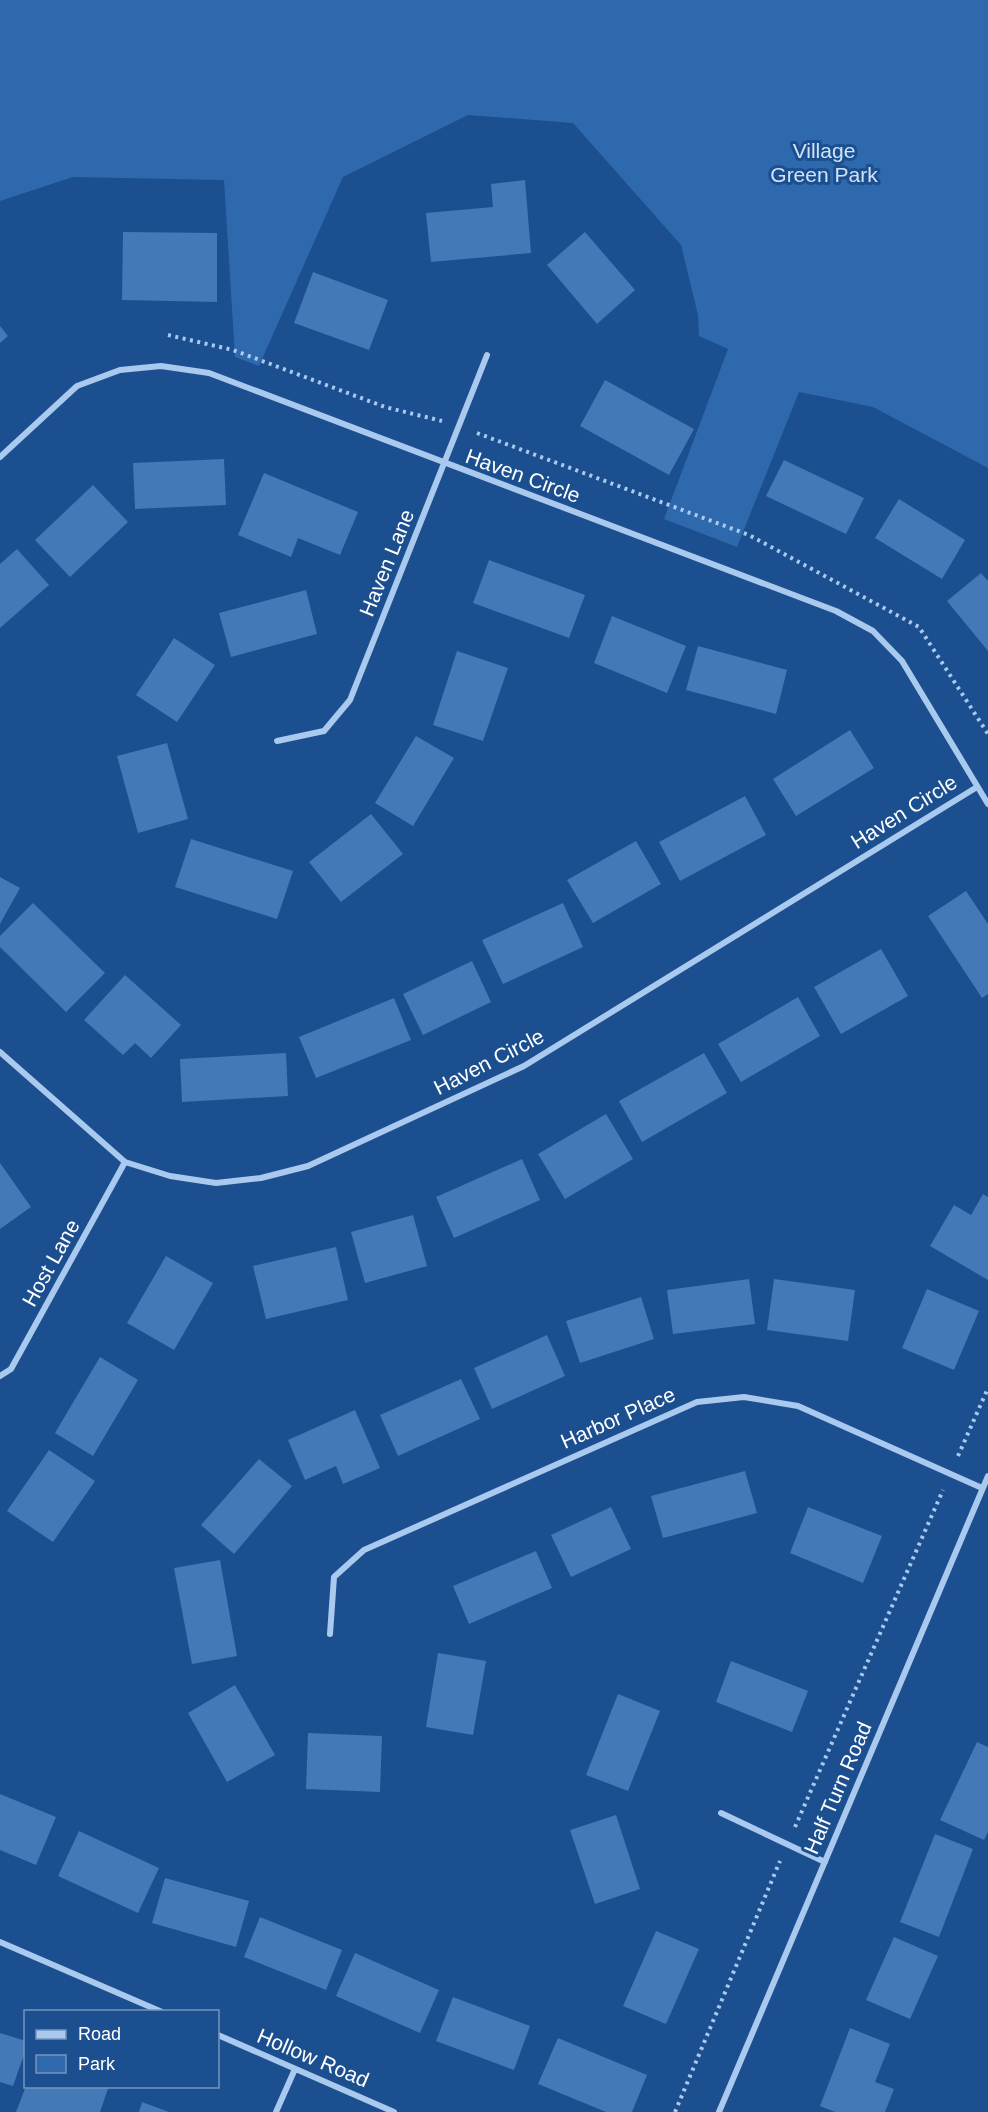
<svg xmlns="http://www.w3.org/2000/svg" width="988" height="2112" font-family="Helvetica,sans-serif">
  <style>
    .green { fill: #2e69ad }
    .building { fill: #4478b7 }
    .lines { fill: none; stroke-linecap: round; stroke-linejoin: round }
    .path { stroke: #a9c9ee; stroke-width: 4; stroke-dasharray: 3 4.5; stroke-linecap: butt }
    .street { stroke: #a9c9ee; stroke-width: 6 }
    .labels { text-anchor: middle; stroke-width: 6; stroke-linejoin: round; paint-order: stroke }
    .park-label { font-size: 21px; fill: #cfe3fa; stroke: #1b4f8f }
    .street-label { font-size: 21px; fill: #fff; stroke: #1b4f8f }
  </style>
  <rect width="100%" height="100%" fill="#1b4f8f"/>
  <path class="green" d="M0,0h988v468l-115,-61 -74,-15 -62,155 -73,-28 64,-170 -29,-13 -1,-21 -17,-70 -108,-122 -105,-8 -125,62 -84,189 -24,-9 -11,-177 -151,-3 -73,24z"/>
  <path class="building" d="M525,180l6,73 -100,9 -5,-49 67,-6 -2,-23z
    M123,232l94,1v69l-95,-2z
    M585,232l50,58 -38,34 -50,-59z
    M313,272l75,28 -19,50 -75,-27z
    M0,326l8,10 -8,7z
    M605,380l89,49 -25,46 -89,-49z
    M224,459l2,46 -91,4 -2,-46z
    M784,460l80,38 -18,36 -80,-38z
    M264,473l94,39 -18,43 -42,-17 -7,19 -53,-22z
    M93,485l35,37 -58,55 -35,-37z
    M899,499l66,41 -23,39 -67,-41z
    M17,549l32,36 -49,43v-64z
    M489,560l96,35 -16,43 -96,-35z
    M981,573l7,8v70l-41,-50z
    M306,590l11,44 -86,23 -12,-44z
    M612,616l74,30 -19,47 -73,-30z
    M174,638l41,27 -38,57 -41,-27z
    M698,646l89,24 -11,44 -90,-24z
    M457,651l51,17 -25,73 -50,-16z
    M850,730l24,38 -78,48 -23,-37z
    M416,736l38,22 -41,68 -38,-23z
    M167,743l21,76 -50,14 -21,-77z
    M745,796l21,39 -86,46 -21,-39z
    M371,814l32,40 -62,48 -32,-40z
    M191,839l102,32 -16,48 -102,-32z
    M636,841l25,43 -68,39 -26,-43z
    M0,877l20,11 -20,36z
    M966,891l22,33v70l-6,4 -54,-82z
    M33,903l72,70 -39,39 -66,-65v-11z
    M563,903l20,44 -80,37 -21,-44z
    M881,949l27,47 -67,38 -27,-47z
    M472,961l19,41 -68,33 -20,-41z
    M125,975l56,50 -30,33 -16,-15 -12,12 -39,-35z
    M798,997l22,39 -79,46 -23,-38z
    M394,998l17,42 -95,38 -17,-41z
    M286,1053l2,43 -106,6 -2,-43z
    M704,1053l23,40 -85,49 -23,-41z
    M606,1114l27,45 -68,40 -27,-45z
    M522,1159l18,41 -86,38 -18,-41z
    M0,1163l31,44 -31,22z
    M983,1194l5,3v83l-58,-34 24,-41 17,10z
    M413,1215l14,51 -62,17 -14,-51z
    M336,1247l12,53 -82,19 -13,-53z
    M166,1256l47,27 -39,67 -47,-27z
    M749,1279l6,45 -82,10 -6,-44z
    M774,1279l81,11 -7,51 -81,-11z
    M927,1289l52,22 -25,59 -52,-22z
    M641,1297l13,42 -74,24 -14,-42z
    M547,1335l18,41 -73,33 -18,-41z
    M100,1357l38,23 -45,76 -38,-23z
    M461,1379l19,40 -82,37 -18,-41z
    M355,1410l25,58 -37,16 -7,-18 -31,14 -17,-40z
    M49,1450l46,31 -42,61 -46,-31z
    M259,1459l33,27 -58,68 -33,-29z
    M745,1471l12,42 -94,25 -12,-42z
    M611,1507l20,42 -60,28 -20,-42z
    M808,1507l74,29 -19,47 -73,-30z
    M536,1551l16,37 -83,36 -16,-38z
    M220,1560l17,96 -45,8 -18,-96z
    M438,1653l48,8 -13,74 -47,-8z
    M731,1661l77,30 -16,41 -76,-30z
    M235,1685l40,70 -48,27 -39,-69z
    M618,1694l42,17 -32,80 -42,-16z
    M308,1733l74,3 -2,56 -74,-3z
    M977,1742l11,5v85l-4,8 -44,-20z
    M0,1794l56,23 -20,48 -36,-15z
    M616,1815l24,74 -45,15 -25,-74z
    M79,1831l80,37 -21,45 -80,-37z
    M935,1834l38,15 -34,88 -39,-15z
    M165,1878l84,23 -13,46 -84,-24z
    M260,1917l82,33 -16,40 -82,-33z
    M656,1931l43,18 -33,75 -43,-18z
    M894,1937l44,19 -28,63 -44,-19z
    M355,1953l84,37 -19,43 -84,-37z
    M453,1997l77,29 -16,44 -78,-29z
    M850,2028l40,16 -15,38 19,7 -9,23h-50l-15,-6z
    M0,2033l26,8v8l-13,37 -13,-4z
    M558,2038l89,37 -15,37h-26l-68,-28z
    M26,2086h83l-9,26h-84z
    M142,2102l27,10h-30z"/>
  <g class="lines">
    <path class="path" d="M168,335l65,15 152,57 57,14
      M477,433l272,102 170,92 69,107
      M958,1456l30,-68
      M795,1827l148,-337
      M675,2112l105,-251"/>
    <path class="street" d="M0,457l77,-71 43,-16 41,-4 48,7 627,238 37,20 29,30 86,143
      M277,741l47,-10 26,-31 137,-345
      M0,1052l125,110 45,14 46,7 45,-5 47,-12 216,-100 453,-279
      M0,1376l11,-7 114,-207
      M330,1634l4,-57 30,-27 333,-148 47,-5 54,9 184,82
      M721,1813l104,49
      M0,1942l162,70
      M218,2035l176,77
      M276,2112l19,-43
      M719,2112l269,-636"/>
  </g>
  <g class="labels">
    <g class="park-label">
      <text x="824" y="158">Village<tspan x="824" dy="24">Green Park</tspan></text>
    </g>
    <g class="street-label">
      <text transform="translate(523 476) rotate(20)" y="7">Haven Circle</text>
      <text transform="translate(387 563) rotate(-68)" y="7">Haven Lane</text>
      <text transform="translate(904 812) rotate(-32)" y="7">Haven Circle</text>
      <text transform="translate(489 1062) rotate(-27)" y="7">Haven Circle</text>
      <text transform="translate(51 1263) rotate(-61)" y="7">Host Lane</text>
      <text transform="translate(618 1418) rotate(-24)" y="7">Harbor Place</text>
      <text transform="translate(838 1788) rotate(-67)" y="7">Half Turn Road</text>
      <text transform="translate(313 2058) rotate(23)" y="7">Hollow Road</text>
    </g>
  </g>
  <rect x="24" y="2010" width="195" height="78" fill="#1b4f8f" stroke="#7695bc" stroke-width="1.5"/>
  <rect x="36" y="2030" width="30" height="9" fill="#a9c9ee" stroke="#7695bc" stroke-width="1.5"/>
  <text x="78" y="2040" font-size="18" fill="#ffffff">Road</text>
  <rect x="36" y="2055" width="30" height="18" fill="#2e69ad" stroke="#7695bc" stroke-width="1.5"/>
  <text x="78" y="2070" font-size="18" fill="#ffffff">Park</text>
</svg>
